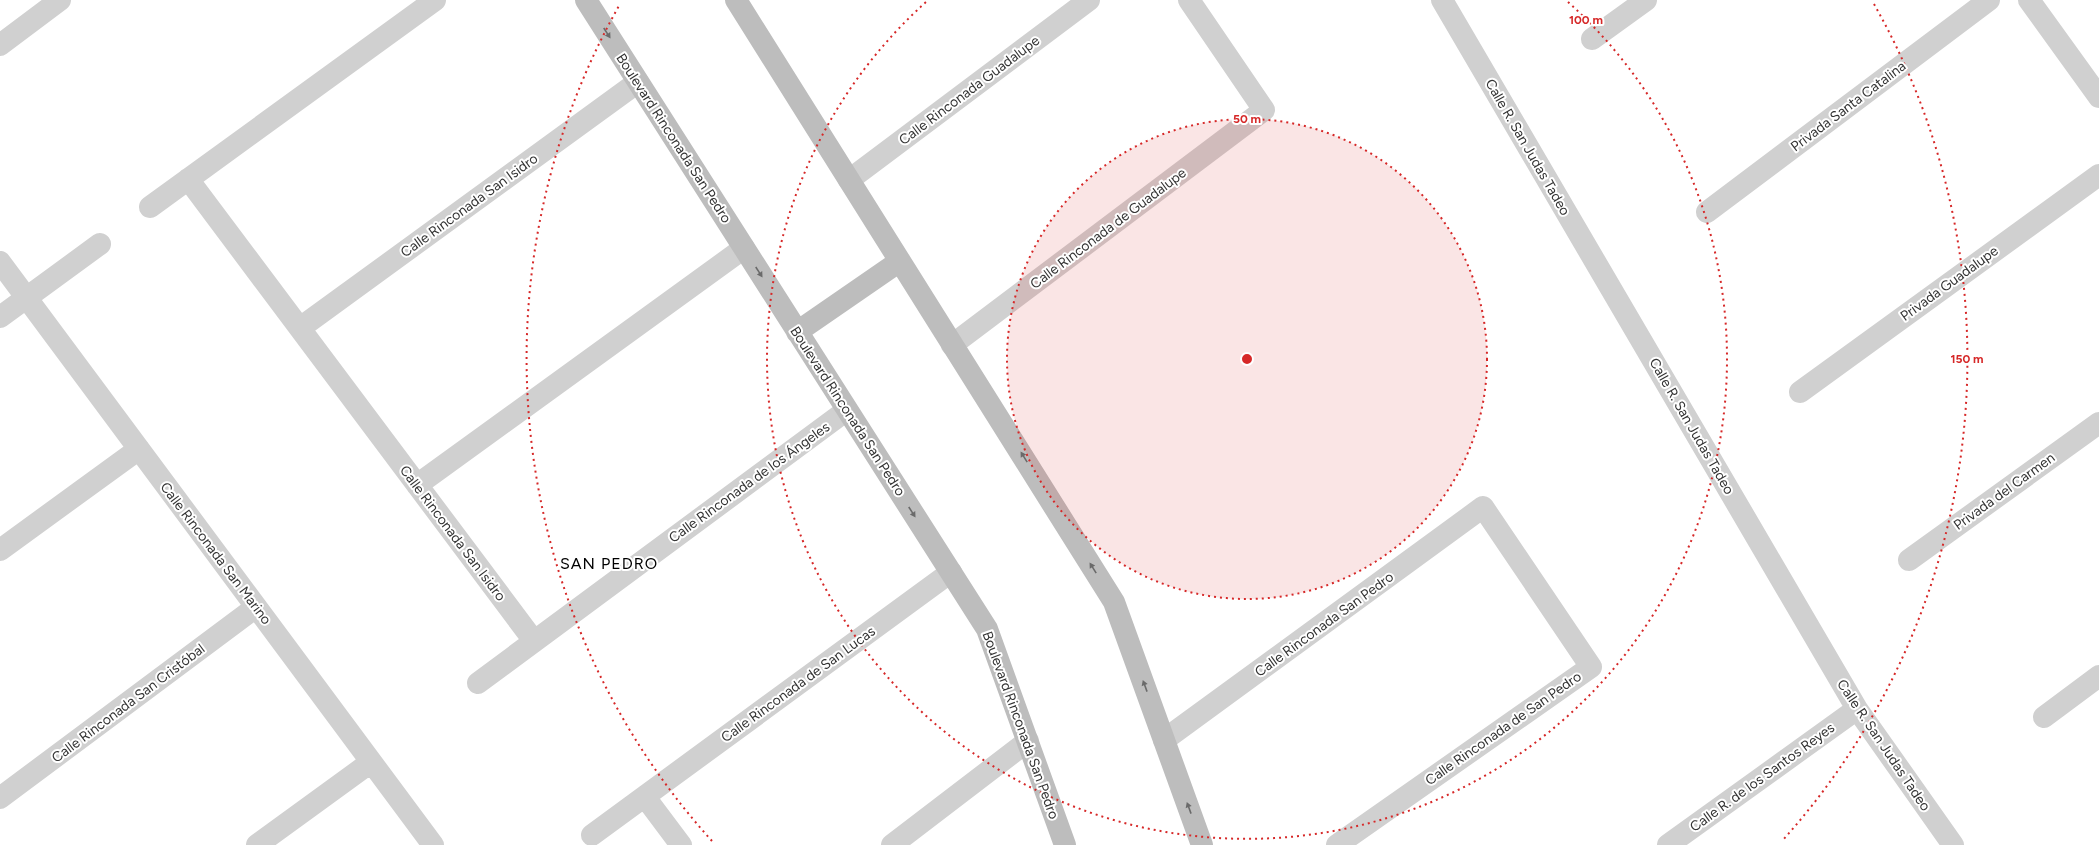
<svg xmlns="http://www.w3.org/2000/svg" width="2099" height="845" font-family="Figtree,sans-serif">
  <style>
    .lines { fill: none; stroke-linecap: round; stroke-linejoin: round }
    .street { stroke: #d0d0d0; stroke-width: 22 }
    .secondary { stroke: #bdbdbd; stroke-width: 22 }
    .oneway { fill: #6a6a6a }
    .ring { fill: none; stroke: #d62828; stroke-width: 2; stroke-dasharray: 2 4 }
    .labels { text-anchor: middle; stroke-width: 4; stroke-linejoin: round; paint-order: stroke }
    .street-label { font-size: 14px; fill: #333; stroke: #fff }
    .quarter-label { font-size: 16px; letter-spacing: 1px; fill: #000; stroke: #fff }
    .centre { fill: #d62828; stroke: #fff; stroke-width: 2 }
    .ring-label { font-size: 12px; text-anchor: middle; font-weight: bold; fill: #d62828; stroke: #fff; stroke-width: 4; stroke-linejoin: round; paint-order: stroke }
  </style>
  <rect width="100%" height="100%" fill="#fff"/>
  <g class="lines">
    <path class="street" d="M1442,0l415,709 96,136
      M2029,0l70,97
      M1592,39l54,-39
      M0,45l60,-45
      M188,179l346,462
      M849,180l240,-180
      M150,207l285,-207
      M1707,212l282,-212
      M0,262l433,583
      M0,317l100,-73
      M300,328l338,-246
      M952,345l312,-235 -75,-110
      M1800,392l299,-217
      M417,485l327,-237
      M0,550l139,-101
      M1909,560l190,-137
      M478,683l369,-273
      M2044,717l55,-41
      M1164,740l319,-233 108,160 -254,178
      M645,797l36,48
      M0,798l256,-191
      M592,835l359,-263
      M257,845l114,-83
      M892,845l136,-104
      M1668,845l189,-136"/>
    <path class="secondary" d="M586,0l401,629 78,216
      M736,0l378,602 88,243
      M797,332l103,-71"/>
  </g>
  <defs><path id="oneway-solid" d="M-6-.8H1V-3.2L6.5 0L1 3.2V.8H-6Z"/></defs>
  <g class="oneway">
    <use href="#oneway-solid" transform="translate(607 33) rotate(57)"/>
    <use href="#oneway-solid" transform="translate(759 272) rotate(57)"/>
    <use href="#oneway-solid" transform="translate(1024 457) rotate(-122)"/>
    <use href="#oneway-solid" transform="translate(912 512) rotate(57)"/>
    <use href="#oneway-solid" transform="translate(1093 568) rotate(-122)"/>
    <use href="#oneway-solid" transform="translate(1145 686) rotate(-110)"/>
    <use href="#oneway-solid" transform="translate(1189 808) rotate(-110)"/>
  </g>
  <circle cx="1247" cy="359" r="240" fill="#d62828" fill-opacity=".12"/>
  <g class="ring">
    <circle cx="1247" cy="359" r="240"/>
    <path d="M1568 2A480 480 0 1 1 926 2"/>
    <path d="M712 841A720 720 0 0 1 620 4M1874 4A720 720 0 0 1 1782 841"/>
  </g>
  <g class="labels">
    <g class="street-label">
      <text transform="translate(969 90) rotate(-37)" y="5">Calle Rinconada Guadalupe</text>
      <text transform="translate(1848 106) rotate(-37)" y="5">Privada Santa Catalina</text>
      <text transform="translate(674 138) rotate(57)" y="5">Boulevard Rinconada San Pedro</text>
      <text transform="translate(1528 147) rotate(60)" y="5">Calle R. San Judas Tadeo</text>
      <text transform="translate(469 205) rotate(-36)" y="5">Calle Rinconada San Isidro</text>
      <text transform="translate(1108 228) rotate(-37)" y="5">Calle Rinconada de Guadalupe</text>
      <text transform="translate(1949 283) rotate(-36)" y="5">Privada Guadalupe</text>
      <text transform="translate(848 411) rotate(57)" y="5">Boulevard Rinconada San Pedro</text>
      <text transform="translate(1692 426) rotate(60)" y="5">Calle R. San Judas Tadeo</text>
      <text transform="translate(749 482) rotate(-36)" y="5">Calle Rinconada de los Ángeles</text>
      <text transform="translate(2004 491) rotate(-36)" y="5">Privada del Carmen</text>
      <text transform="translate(453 533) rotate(53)" y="5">Calle Rinconada San Isidro</text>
      <text transform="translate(216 553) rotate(53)" y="5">Calle Rinconada San Marino</text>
      <text transform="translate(1324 624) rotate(-36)" y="5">Calle Rinconada San Pedro</text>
      <text transform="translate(798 684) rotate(-36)" y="5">Calle Rinconada de San Lucas</text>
      <text transform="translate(128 703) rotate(-37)" y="5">Calle Rinconada San Cristóbal</text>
      <text transform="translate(1021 725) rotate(70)" y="5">Boulevard Rinconada San Pedro</text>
      <text transform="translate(1503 728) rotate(-35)" y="5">Calle Rinconada de San Pedro</text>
      <text transform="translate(1884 745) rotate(56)" y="5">Calle R. San Judas Tadeo</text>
      <text transform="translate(1762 777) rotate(-36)" y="5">Calle R. de los Santos Reyes</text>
    </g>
    <g class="quarter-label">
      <text x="609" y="569">SAN PEDRO</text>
    </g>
  </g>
  <circle cx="1247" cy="359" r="6" class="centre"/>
  <g class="ring-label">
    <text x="1586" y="24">100 m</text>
    <text x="1247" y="123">50 m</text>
    <text x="1967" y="363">150 m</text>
  </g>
</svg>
